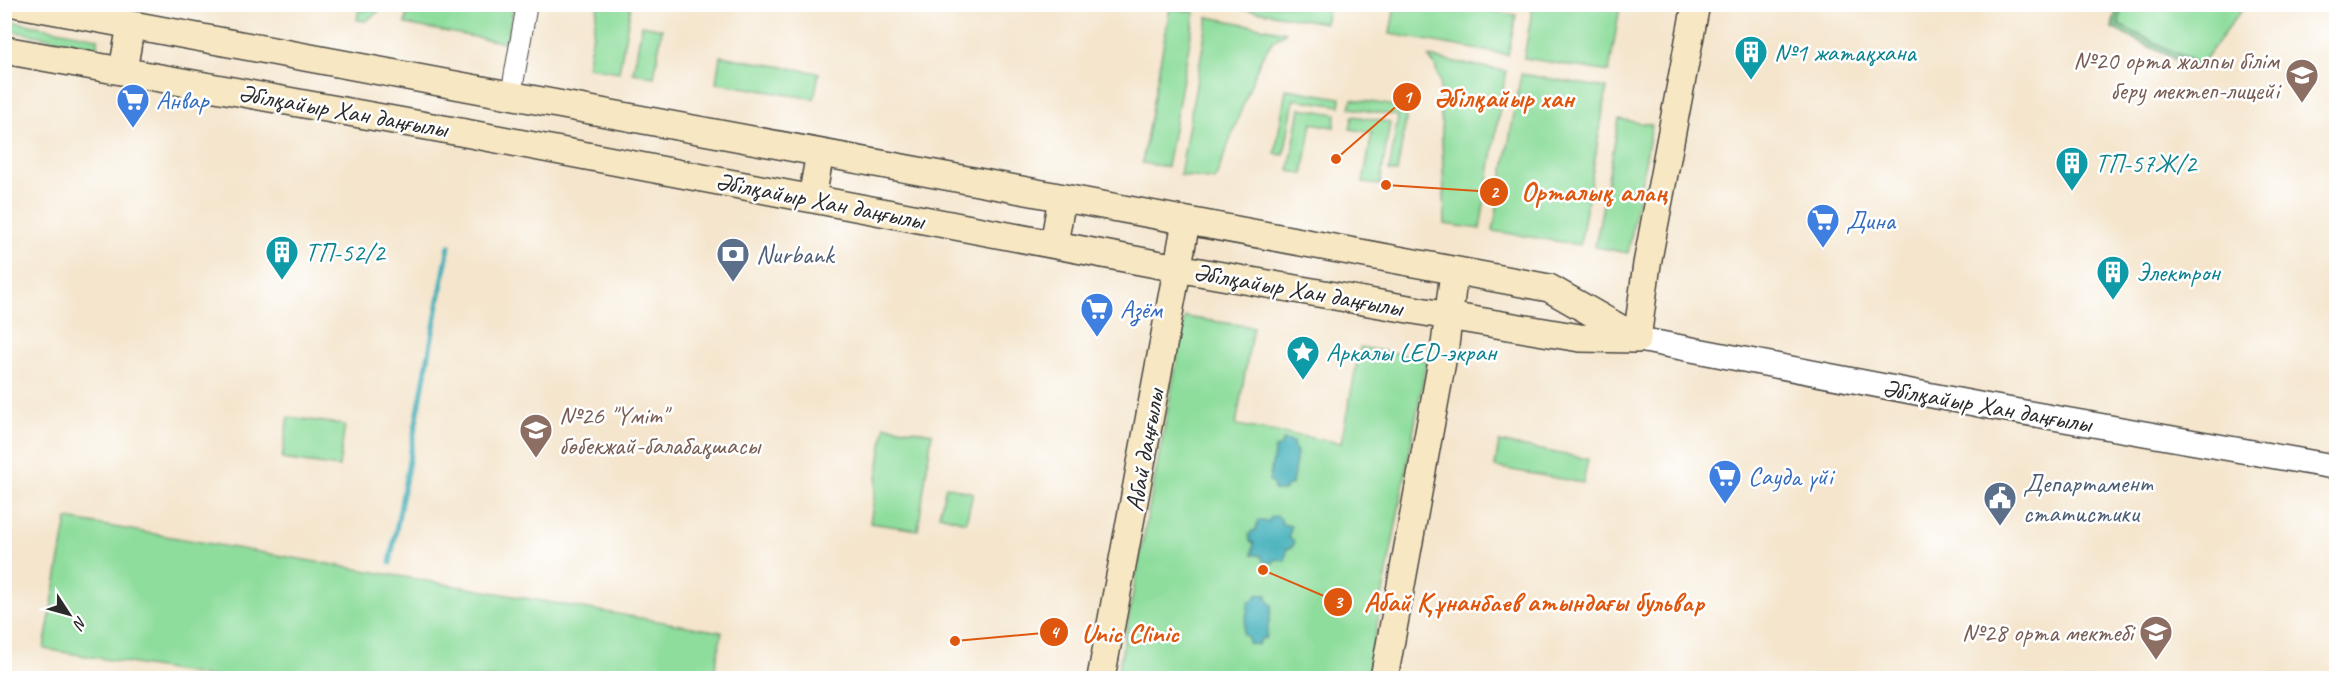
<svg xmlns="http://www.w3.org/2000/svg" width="2341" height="683" font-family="Caveat,sans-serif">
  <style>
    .green { fill: #8edd9c; stroke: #5c8464; stroke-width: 1.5 }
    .forest { fill: #72bc84; stroke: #4e7458; stroke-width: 1.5 }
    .water { fill: #3fafb9; stroke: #356d72; stroke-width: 1.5 }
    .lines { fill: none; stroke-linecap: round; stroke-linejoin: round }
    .stream { stroke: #3fafb9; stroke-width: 5 }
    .minor-casing { stroke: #494743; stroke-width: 22 }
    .tertiary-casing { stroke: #494743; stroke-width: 27 }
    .secondary-casing { stroke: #494743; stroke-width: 30 }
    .minor { stroke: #fff; stroke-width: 20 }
    .tertiary { stroke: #fff; stroke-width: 24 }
    .secondary { stroke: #f7e8c3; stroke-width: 27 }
    .labels { text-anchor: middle; stroke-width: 5; stroke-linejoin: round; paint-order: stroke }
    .culture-label { font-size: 26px; fill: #0d838f; stroke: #fff; text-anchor: start }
    .education-label { font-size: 26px; fill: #785e54; stroke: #fff; text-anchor: end }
    .shop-label { font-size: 26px; fill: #366cbe; stroke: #fff; text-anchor: start }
    .street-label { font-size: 26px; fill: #2b2b2b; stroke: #fff }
    .service-label { font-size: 26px; fill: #4e5e75; stroke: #fff; text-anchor: start }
    .leader { fill: none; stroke: #df570e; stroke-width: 2 }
    .callout-dot { fill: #df570e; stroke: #fff; stroke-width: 2 }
    .mark-label { font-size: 18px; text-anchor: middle; font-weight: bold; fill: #fff }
    .callout-label { font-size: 27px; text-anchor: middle; font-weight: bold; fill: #df570e; stroke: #fff; stroke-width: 5; stroke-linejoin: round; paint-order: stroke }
  </style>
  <rect width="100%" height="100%" fill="#fff"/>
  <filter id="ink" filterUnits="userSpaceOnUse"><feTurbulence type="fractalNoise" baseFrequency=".0167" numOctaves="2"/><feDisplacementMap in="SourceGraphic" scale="12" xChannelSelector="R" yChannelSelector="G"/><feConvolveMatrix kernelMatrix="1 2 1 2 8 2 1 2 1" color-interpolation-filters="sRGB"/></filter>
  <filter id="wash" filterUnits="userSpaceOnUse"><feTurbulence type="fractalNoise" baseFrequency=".008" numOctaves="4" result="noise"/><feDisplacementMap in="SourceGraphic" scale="24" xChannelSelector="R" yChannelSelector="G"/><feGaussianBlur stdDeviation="1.35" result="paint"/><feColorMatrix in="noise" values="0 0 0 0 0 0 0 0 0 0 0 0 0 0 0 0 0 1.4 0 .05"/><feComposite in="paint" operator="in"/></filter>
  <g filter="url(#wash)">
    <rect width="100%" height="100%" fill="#f4e5cc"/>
    <path class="green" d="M1602,4l18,3 -11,65 -85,-14 9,-53z
      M373,5h14l-21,16 -9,-1 2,-11 8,1z
      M408,5v-1l106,1 -8,38 -101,-19z
      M598,5h33l-12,67 -32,-5z
      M1220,5h109l-4,18z
      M1395,5h62l59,10 -8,40 -118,-21z
      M2117,5h128l-48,65 -85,-42z
      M1170,8l25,4 -28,155 -25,-4z
      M1208,17l78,15 -14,10 -12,18 -45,120 -35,-5z
      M5,20l93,18 -1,9 -92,-17z
      M642,25l20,4 -8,48 -21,-4z
      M720,56l99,17 -5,26 -98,-16z
      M1428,57l78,14 -26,158 -35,-5 -5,-141 -5,-18z
      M1521,74l86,14 -27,157 -87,-14z
      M1286,89l55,9 -1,8 -46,-7 -10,56 -9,-1z
      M1352,99l56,9 -11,64 -8,-1 9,-55 -48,-8z
      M1300,108l36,6 -2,13 -22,-4 -9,51 -14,-3z
      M1353,116l37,6 -10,63 -17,-2 9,-50 -22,-4z
      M1619,119l33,6 -24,128 -33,-6z
      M1185,317l68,10 -17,98 105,18 19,-96 67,12 -60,319h-250z
      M288,417l57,8 -6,42 -57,-8z
      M885,426l47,7 -14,97 -48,-7z
      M1499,442l89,17 -5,24 -88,-16z
      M946,486l27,7 -7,29 -27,-7z
      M67,519l655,113 -9,46h-495l-174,-29z"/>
    <path class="forest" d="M2117,5h5l-3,20 82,40 -4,5 -85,-42z"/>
    <path class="water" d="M1283,440l10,2 1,6 3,4 -5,33 -5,1 -3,5 -10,-1 -1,-6 -4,-3 6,-33 6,-2z
      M1277,516l4,3 1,5 9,2 -2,12 4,2 1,4 -3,4 -4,1 -2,12 -9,-2 -3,4 -10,-2 -2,-5 -9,-2 2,-11 -4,-2 -1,-6 3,-4 4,-1 2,-10 10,2 3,-5z
      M1257,594l10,1 1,6 4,4 -6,33 -5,1 -3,6 -10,-2v-6l-5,-3 6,-33 6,-2z"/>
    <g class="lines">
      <path class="stream" d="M390,563l59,-317"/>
    </g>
  </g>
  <g filter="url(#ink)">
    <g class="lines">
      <g class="minor-casing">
        <path id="minor" d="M511,95l16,-91"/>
      </g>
      <g class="tertiary-casing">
        <path id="tertiary" d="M1637,339l350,67 349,61"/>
      </g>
      <g class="secondary-casing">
        <path id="secondary" d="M19,4l1530,284 86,49
          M4,50l456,82 717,136 271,48 132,22 57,1
          M123,70l8,-45
          M812,198l8,-45
          M1054,244l8,-46
          M1637,339l10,-75 49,-260
          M1101,678l85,-456
          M1384,678l61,-333 9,-73"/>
      </g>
      <use href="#minor" class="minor"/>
      <use href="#tertiary" class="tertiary"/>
      <use href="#secondary" class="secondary"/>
    </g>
  </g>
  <defs>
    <g id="building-pin" transform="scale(1.725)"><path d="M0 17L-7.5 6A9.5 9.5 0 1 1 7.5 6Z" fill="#0f9aa8" stroke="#fff"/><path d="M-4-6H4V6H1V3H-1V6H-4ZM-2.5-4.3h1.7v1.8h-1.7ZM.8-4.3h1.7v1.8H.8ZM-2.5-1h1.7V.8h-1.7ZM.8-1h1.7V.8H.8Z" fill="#fff"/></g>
    <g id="school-pin" transform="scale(1.725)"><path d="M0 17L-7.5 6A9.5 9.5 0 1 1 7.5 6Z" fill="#8d6e63" stroke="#fff"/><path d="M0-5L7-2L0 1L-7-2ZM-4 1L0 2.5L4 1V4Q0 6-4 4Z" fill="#fff"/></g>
    <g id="supermarket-pin" transform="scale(1.725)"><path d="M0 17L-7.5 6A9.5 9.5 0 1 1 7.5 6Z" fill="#3f7fe0" stroke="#fff"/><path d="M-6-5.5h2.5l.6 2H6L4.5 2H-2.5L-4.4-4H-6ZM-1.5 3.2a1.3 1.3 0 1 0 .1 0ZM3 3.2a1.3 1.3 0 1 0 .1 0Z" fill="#fff"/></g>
    <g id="bank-pin" transform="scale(1.725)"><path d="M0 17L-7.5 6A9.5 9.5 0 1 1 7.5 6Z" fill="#5c6f8a" stroke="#fff"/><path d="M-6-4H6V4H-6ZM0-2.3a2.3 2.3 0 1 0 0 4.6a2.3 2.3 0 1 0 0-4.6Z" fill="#fff"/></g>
    <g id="sight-pin" transform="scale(1.725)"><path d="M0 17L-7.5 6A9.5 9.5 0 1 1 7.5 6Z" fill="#0f9aa8" stroke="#fff"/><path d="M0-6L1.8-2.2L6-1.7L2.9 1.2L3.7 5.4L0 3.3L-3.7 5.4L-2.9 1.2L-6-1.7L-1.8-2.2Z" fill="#fff"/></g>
    <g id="civic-pin" transform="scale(1.725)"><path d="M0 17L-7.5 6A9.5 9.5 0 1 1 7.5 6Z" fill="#5c6f8a" stroke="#fff"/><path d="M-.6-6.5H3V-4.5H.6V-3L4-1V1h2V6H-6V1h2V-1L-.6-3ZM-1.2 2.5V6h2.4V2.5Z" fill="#fff"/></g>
  </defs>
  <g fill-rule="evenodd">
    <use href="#building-pin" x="1751" y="52"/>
    <use href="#school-pin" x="2302" y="75"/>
    <use href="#supermarket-pin" x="133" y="100"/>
    <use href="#building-pin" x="2072" y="163"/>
    <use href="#supermarket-pin" x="1823" y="220"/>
    <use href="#building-pin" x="282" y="252"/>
    <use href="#bank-pin" x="733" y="254"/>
    <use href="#building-pin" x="2113" y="272"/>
    <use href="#supermarket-pin" x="1097" y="309"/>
    <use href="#sight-pin" x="1303" y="352"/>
    <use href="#school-pin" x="536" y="430"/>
    <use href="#supermarket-pin" x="1725" y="476"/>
    <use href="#civic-pin" x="2000" y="498"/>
    <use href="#school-pin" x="2156" y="632"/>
  </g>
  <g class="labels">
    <g class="culture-label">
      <text x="1774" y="61">№1 жатақхана</text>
      <text x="2095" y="172">ТП-57Ж/2</text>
      <text x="305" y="261">ТП-52/2</text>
      <text x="2136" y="281">Электрон</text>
      <text x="1326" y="361">Аркалы LED-экран</text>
    </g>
    <g class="education-label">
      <text x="2279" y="69">№20 орта жалпы білім<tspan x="2279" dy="30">беру мектеп-лицейі</tspan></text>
      <text x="559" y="424" text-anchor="start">№26 "Үміт"<tspan x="559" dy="30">бөбекжай-балабақшасы</tspan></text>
      <text x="2133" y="641">№28 орта мектебі</text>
    </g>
    <g class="shop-label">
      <text x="156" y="109">Анвар</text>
      <text x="1846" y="229">Дина</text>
      <text x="1120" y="318">Азём</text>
      <text x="1748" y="485">Сауда үйі</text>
    </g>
    <g class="street-label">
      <text transform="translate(343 110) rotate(10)" y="9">Әбілқайыр Хан даңғылы</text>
      <text transform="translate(820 200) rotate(11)" y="9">Әбілқайыр Хан даңғылы</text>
      <text transform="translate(1298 289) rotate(10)" y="9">Әбілқайыр Хан даңғылы</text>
      <text transform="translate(1987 405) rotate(10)" y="9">Әбілқайыр Хан даңғылы</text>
      <text transform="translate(1144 450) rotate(-80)" y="9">Абай даңғылы</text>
    </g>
    <g class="service-label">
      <text x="756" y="263">Nurbank</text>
      <text x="2023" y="492">Департамент<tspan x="2023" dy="30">статистики</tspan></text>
    </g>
  </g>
  <path class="leader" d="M1336 159L1407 97M1386 185L1494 192M1263 570L1338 602M955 641L1054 632"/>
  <g class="callout-dot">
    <circle cx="1336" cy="159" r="6"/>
    <circle cx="1386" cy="185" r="6"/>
    <circle cx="1263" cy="570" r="6"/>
    <circle cx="955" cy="641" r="6"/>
    <circle cx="1407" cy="97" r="15"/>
    <circle cx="1494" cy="192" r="15"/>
    <circle cx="1338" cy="602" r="15"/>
    <circle cx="1054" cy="632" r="15"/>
  </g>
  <g class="mark-label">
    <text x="1407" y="103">1</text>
    <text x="1494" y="198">2</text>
    <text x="1338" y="608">3</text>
    <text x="1054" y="638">4</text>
  </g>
  <g class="callout-label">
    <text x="1504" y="107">Әбілқайыр хан</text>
    <text x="1594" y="201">Орталық алаң</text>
    <text x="1534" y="611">Абай Құнанбаев атындағы бульвар</text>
    <text x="1130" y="642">Unic Clinic</text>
  </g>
  <rect width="2341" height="683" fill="none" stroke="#fff" stroke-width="24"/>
  <g transform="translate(69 614) rotate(126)" stroke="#ffffff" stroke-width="4.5" paint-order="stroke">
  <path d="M0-4.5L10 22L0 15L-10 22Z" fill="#2b2b2b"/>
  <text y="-9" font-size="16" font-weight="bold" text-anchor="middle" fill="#2b2b2b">N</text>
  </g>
</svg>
